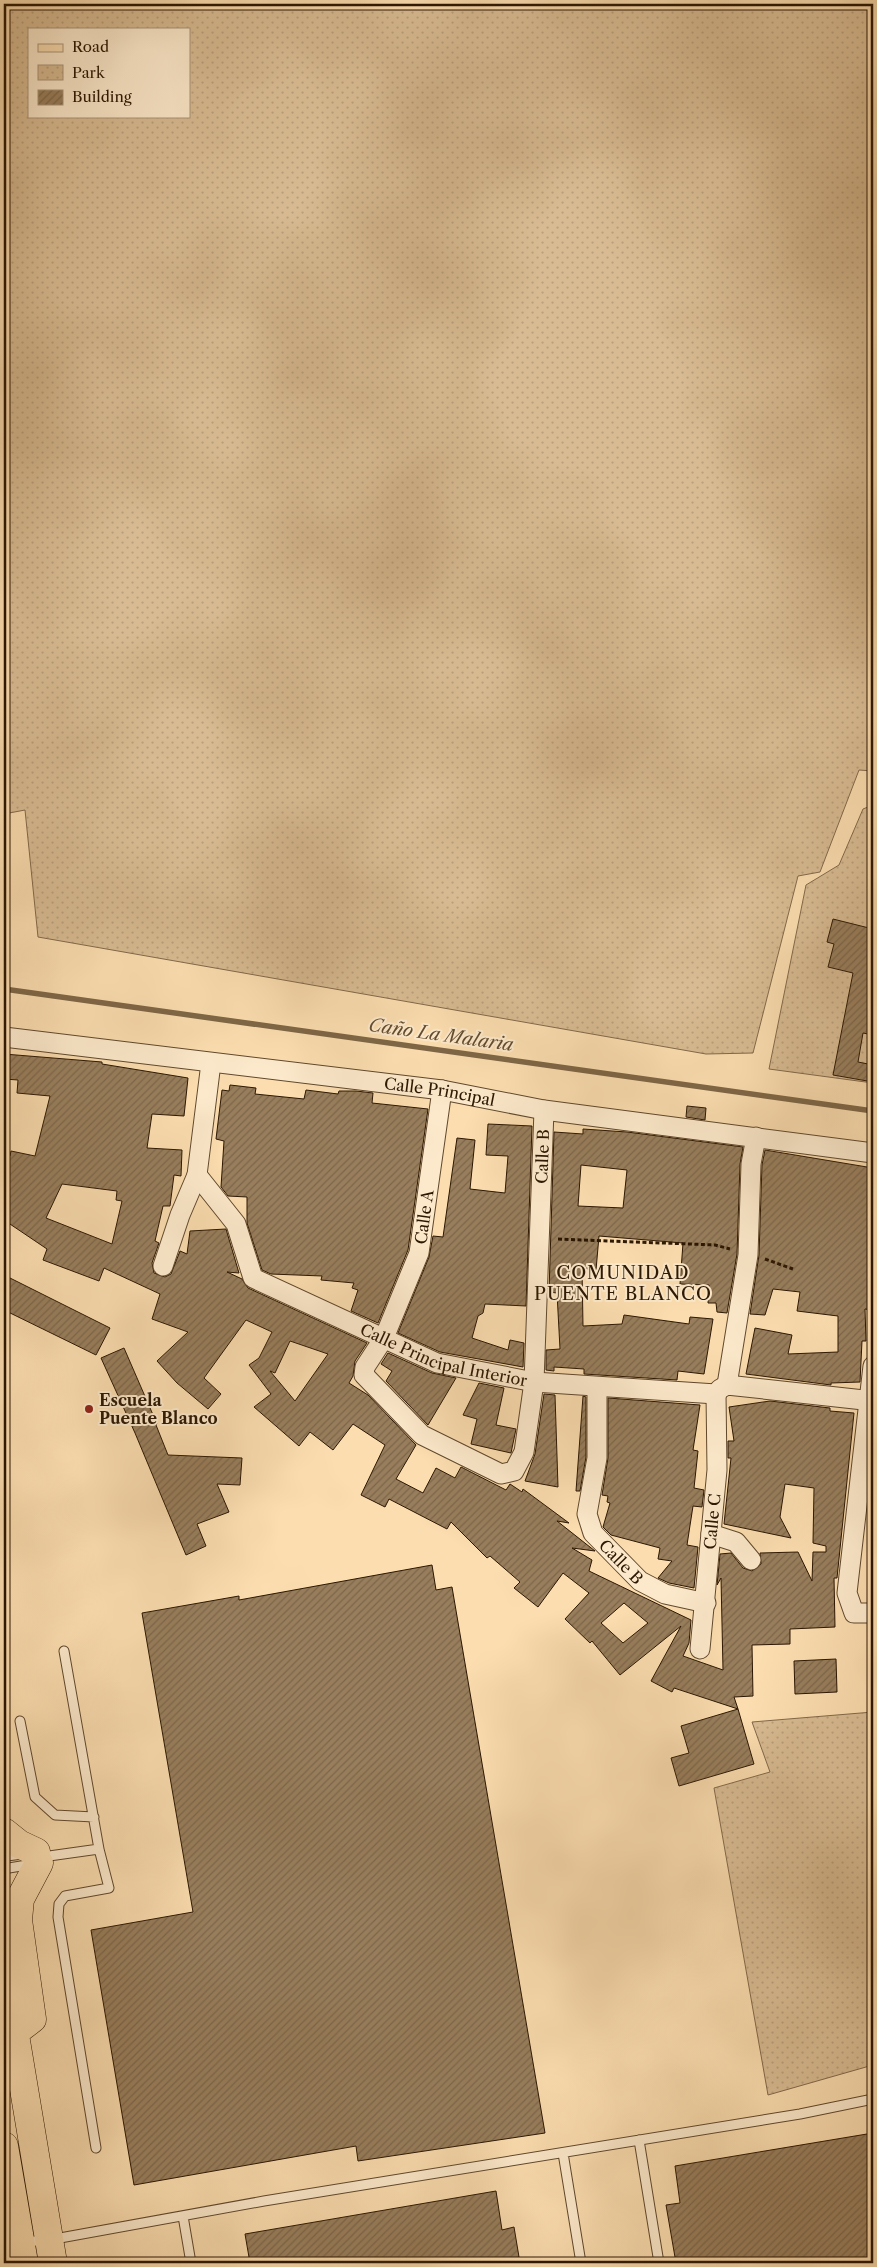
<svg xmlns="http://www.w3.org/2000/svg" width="877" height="2267" font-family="'Libre Caslon Text',serif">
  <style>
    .park { fill: url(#park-dots); stroke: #82694a; fill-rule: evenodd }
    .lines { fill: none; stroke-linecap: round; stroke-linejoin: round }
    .stream { stroke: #7e6646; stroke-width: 5.5 }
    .building { fill: url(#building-hatch); stroke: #2c1702; fill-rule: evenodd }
    .service-casing { stroke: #60482d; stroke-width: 11 }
    .minor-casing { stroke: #60482d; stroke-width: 21 }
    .primary-casing { stroke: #2c1702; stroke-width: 29 }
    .path { stroke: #2c1702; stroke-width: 3; stroke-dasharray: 4 2.5; stroke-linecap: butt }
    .service { stroke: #fce9cb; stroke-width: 9 }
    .minor { stroke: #fce9cb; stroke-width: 19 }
    .primary { stroke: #fbddaf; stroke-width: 28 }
    .poi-dot { fill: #8f2418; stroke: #fce9cb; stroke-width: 2 }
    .labels { text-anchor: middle; stroke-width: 4; stroke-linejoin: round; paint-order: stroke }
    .street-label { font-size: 16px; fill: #2c1702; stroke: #fce9cb }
    .poi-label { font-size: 16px; font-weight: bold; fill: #2c1702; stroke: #fce9cb; text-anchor: start }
    .water-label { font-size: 18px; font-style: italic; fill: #634b30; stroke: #fce9cb }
    .neighbourhood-label { font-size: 18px; letter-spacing: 1px; fill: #2c1702; stroke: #fce9cb }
  </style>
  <defs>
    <pattern id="park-dots" width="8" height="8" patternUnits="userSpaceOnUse" patternTransform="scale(1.25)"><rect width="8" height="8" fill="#d8bb92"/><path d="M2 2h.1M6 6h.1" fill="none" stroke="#baa07c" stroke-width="1.8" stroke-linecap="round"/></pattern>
    <pattern id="building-hatch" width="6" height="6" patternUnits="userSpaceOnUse" patternTransform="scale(1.25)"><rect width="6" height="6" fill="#987e5c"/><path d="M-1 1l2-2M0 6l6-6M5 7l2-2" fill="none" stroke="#7c664a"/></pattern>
  </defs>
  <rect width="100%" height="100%" fill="#fbddaf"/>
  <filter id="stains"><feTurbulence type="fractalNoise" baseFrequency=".004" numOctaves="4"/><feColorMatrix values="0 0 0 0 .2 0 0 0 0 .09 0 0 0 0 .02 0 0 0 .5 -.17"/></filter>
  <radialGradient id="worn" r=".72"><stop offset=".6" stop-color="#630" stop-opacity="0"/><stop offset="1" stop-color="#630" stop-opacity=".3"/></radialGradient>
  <path class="park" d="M4,4h869v767l-14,-1 -39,102 -22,4 -45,177 -47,1 -668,-117 -13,-127 -21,4zM29,29h160v87h-160z
    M873,805v278l-104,-14 37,-184 33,-20 24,-56z
    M873,1712v353l-105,30 -54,-307 56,-16 -18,-50z"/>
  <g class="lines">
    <path class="stream" d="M4,989l869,122"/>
  </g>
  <path class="building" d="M833,919l40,10v106l-10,-2 -5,29 15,3v17l-40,-7 20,-102 -25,-6 6,-23 -7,-2z
    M4,1054l98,8v2l86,14 -4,38 -32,-2 -5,34 35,2 -1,26 -7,-1 -4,31h-7l-8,35 4,2 -7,20 2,10 11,4 6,-3 9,-23 7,3 3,-23 36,-2 13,44 -12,-1 15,7 6,9 119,55 -12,18 -2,15 -4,7 19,12 48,50 -20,34 27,14 13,-25 19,10 6,-11 45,23 4,-6 12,8 1,-3 46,34 -12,-2 38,30 -23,-3 20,12 -3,11 102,49 -2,23 -6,13 40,14 -2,-92 -4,7 3,-31 11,-1 12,15 9,3 9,-7 -1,-11 38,-1 14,29 1,-29h13v-6l-13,-3 1,-55 -29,-4 -5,33 11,21 -67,-14 7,-66h-3v-17h6l-5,-34 41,-6 60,7v3l24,2 -17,165h-3l1,49 -45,2v15l-38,1 1,51 -19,1 4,12 -64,-21 -2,4 -21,-11 30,-55 -61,49 -28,-34 -2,2 -25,-24 24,-26 -26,-20 -25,34 -24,-19 6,-6 -30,-26 -3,2 -36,-36 -4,7 -58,-30 -4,8 -24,-12 24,-50 -32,-21 -20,26 -23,-18 -11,14 -45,-39 17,-13 -22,-29 10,-7 13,-26 -26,-12 -42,58 17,16 -13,15 -31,-26 -20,-22 31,-29 -36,-13 8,-25 -56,-26 -5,13 -56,-21 4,-11 -43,-29v-67l6,3 1,-5 24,5 15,-60 -33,-3 1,-13 -14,-1zM62,1184l55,7 -1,9 6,1 -10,43 -66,-26zM290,1341l38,13 -33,47 -25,-30 5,2zM624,1603l24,20 -25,20 -22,-20z
    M230,1085l26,3 -1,6 49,5 2,-9 32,4 1,-3h17l17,2 -1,10 56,6 -20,141 -30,73 -27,-12 7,-21 -6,-2 2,-5 -33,-3 1,-4 -51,-2 -9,-4 -15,-47v-26l-19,-1 -7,-9 3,-46 -8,-2 6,-49 7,1z
    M687,1106l19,2 -1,12 -19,-3z
    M488,1124l44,2 -6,180 -41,-2 -2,9 -5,3 -6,22 36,12 2,-10 14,3 -1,24 -83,-15 -42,-19 31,-76 4,-21 10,1 14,-99 18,2 -5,49 35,4 3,-37 -22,-1z
    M583,1129l44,3 116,15 -3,17 -3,90 -10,59 -10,-1 -1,-9h-8l1,-18 -29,-1 3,-41 -84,-7 -3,34 -14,-2 1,58 39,-2 2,-9 65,9 1,-7 23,2 -9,55 -26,-3 -1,9 -93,-6v-5l-30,-2v4l-8,-1v-20l14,-1 -3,-56 -8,-1 5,-160 29,2zM581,1165l46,5 -4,38 -45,-2z
    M765,1150l108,18 -1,142 -7,-1 1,32h-4l-2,41 -29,1v2l-85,-11 9,-46 37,7 -4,19 50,-2v-36l-41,-5 3,-19 -27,-3 -8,26 -15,-1 9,-59 3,-90z
    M4,1275l106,53 -14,27 -92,-45z
    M124,1348l33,76 -1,1 12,30 74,3 -2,27 -23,-1 12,28 -32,12 9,22 -20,9 -51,-122 -34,-75z
    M388,1353l44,20 24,5 -28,47 -42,-44 6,-10 -11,-7z
    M479,1383l25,5 -8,37 20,4 -5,24 -40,-9 6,-25 -14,-4z
    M544,1394l11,1 3,92 -33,-6 10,-27z
    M583,1396l3,1v60l-6,34h-4z
    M608,1398l92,7 -7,45 5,1 -4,37 10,2 -2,17 -9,-1 -6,39 11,2 -4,41 -25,-5 -11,-5 14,-17 -14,-2 2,-11 -49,-13 -8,-8 7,-24 -3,-1 1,-6 -6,-1 6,-37z
    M432,1565l4,25 16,-3 93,546 -187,28 -2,-15 -222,39 -43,-255 102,-18 -51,-299 97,-17v4z
    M836,1659l1,33 -42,2 -1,-33z
    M738,1709l16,55 -75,22 -8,-28 18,-5 -8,-27z
    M873,2133v130h-197l-10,-58 14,-2 -5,-37z
    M496,2191l6,39 12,-3 6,36h-270l-5,-29z"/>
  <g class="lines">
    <g class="service-casing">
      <path id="service" d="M20,1721l15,76 20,18 39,2
        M4,1861l3,-5 15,-2
        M4,1865l5,3 30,-5 3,-6 57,-8 -35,-198
        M639,2140l20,123
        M96,2148l-38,-231 1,-13 6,-8 44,-8 -10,-39
        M563,2153l18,110
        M183,2216l8,47
        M23,2242l26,-2 215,-39 536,-87 73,-15"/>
    </g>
    <g class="minor-casing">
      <g id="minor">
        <path id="s1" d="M4,1037l438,53 102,20 329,43"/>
        <path id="s2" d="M211,1063l-14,112 39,49 17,54 184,85 97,19 182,12 4,-5 7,-4 146,16"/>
        <path id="s3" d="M442,1090l-23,163 -35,85 -19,29 -1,8 58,60 79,39 13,-3 10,-19 10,-70 10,-272"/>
        <path d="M163,1266l17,-51 17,-40"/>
        <path d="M873,1366l-26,227 7,20h19"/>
        <path d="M727,1385l21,-130 3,-91 5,-27"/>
        <path id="s4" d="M597,1387v71l-10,56 6,19 47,48 25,13 41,9"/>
        <path d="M711,1534l25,8 15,18"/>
        <path id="s5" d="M700,1649l17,-179 -1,-76"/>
      </g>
    </g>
    <g class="primary-casing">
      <path id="primary" d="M4,1832l15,12 17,8
        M4,1969l49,294
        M15,2032l17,-13 -14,-99 2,-21 19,-36
        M4,2146l20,117"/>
    </g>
    <path class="path" d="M558,1239l157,6 15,4
      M765,1259l28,10"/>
    <use href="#service" class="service"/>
    <use href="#minor" class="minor"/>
    <use href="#primary" class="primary"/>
  </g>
  <circle class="poi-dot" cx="89" cy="1409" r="5"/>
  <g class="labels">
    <g class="street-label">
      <text dy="6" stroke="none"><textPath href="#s1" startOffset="439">Calle Principal</textPath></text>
      <text dy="6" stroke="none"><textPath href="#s3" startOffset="802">Calle B</textPath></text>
      <text transform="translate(424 1217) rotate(-82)" y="6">Calle A</text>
      <text dy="6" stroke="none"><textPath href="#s2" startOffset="439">Calle Principal Interior</textPath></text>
      <text dy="6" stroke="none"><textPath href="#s5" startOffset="128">Calle C</textPath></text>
      <text dy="6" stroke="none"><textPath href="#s4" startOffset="188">Calle B</textPath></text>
    </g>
    <g class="poi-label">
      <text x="99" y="1406">Escuela<tspan x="99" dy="18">Puente Blanco</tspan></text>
    </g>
    <g class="water-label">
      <text transform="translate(441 1035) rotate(8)" y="6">Caño La Malaria</text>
    </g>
    <g class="neighbourhood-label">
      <text x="623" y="1279">COMUNIDAD<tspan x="623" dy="21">PUENTE BLANCO</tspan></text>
    </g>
  </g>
  <rect width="877" height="2267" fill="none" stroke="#fbddaf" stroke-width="20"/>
  <rect x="5" y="5" width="867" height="2257" fill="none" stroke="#2c1702" stroke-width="2.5"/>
  <rect x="10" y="10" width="857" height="2247" fill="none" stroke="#2c1702"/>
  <rect x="28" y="28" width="162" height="90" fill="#fce9cb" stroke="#a9957b"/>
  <rect x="38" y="44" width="25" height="8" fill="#fbddaf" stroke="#a9957b"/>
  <text x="72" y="52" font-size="15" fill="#2c1702">Road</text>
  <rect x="38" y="65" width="25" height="15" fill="url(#park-dots)" stroke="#a9957b"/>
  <text x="72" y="78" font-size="15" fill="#2c1702">Park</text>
  <rect x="38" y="90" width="25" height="15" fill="url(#building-hatch)" stroke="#a9957b"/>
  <text x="72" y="102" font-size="15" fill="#2c1702">Building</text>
  <rect width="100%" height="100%" filter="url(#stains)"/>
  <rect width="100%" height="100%" fill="url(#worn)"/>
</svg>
